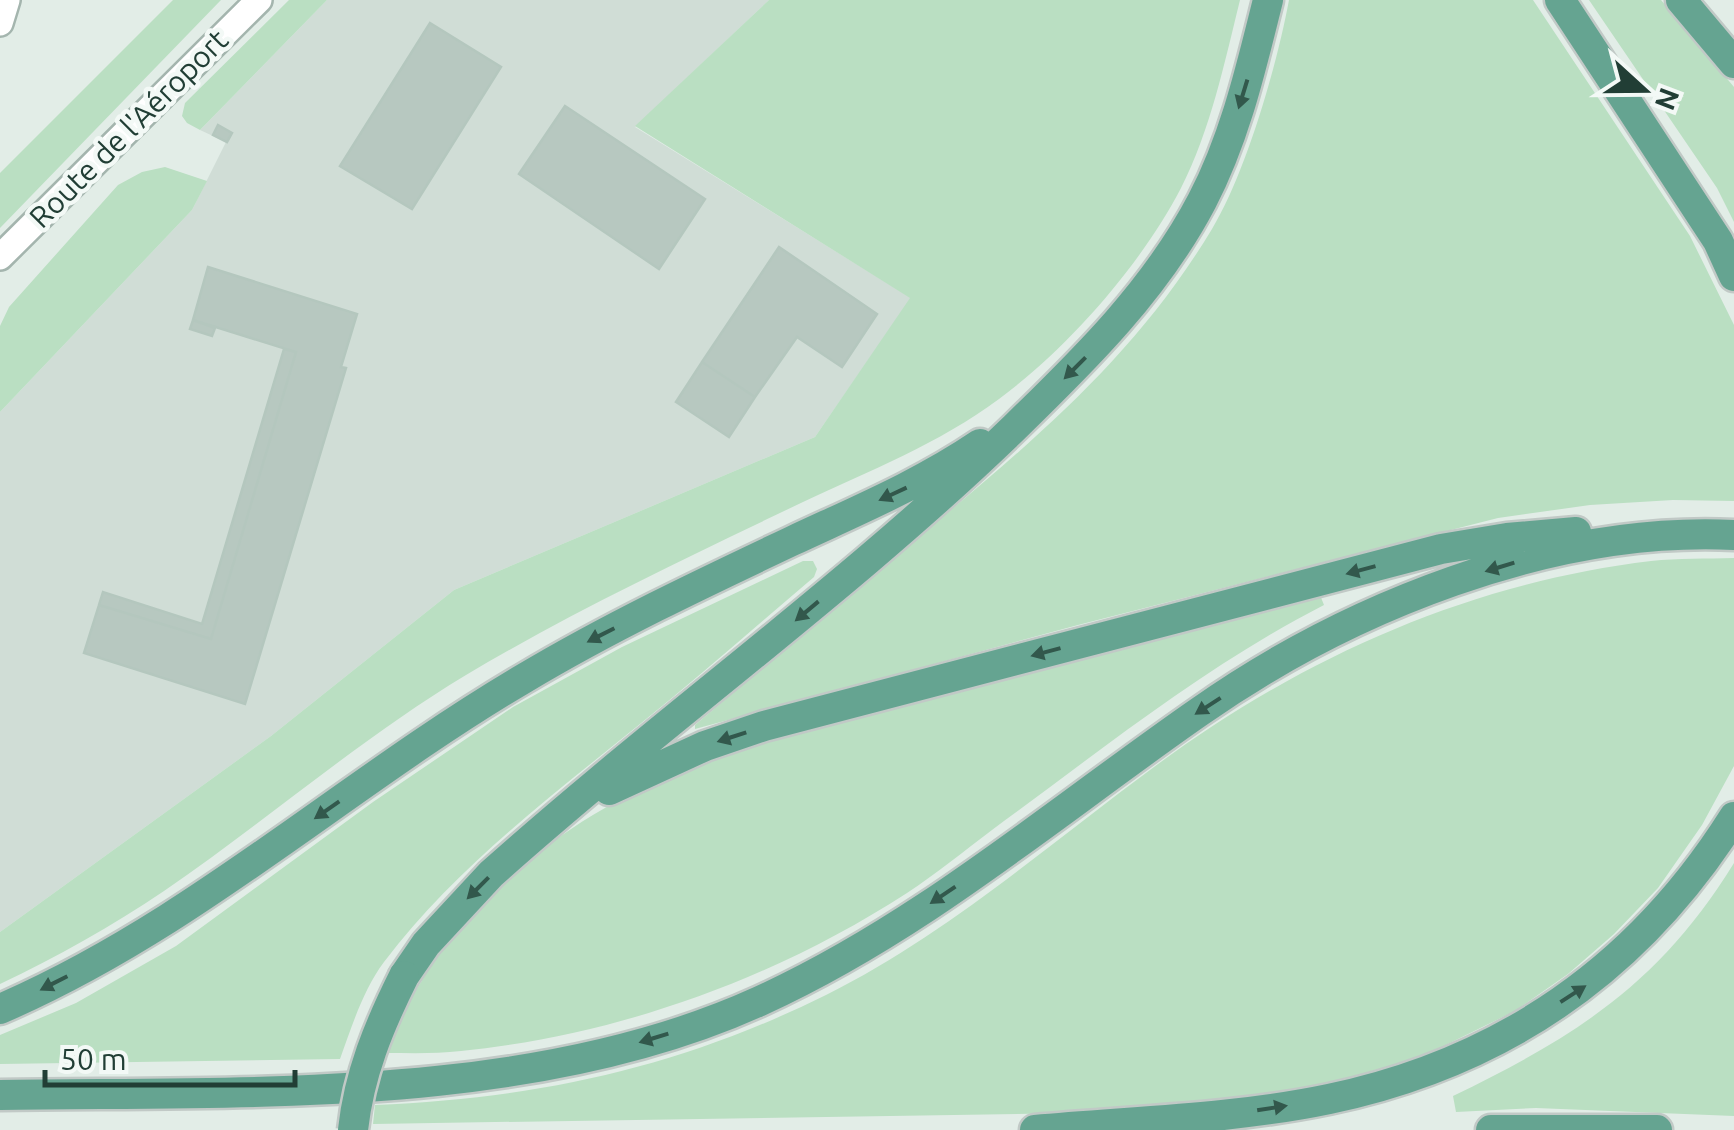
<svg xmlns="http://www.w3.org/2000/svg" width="1734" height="1130" font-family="Ubuntu,sans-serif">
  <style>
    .built { fill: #d0ddd6 }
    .green { fill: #badfc2 }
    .building { fill: #b7c8c0; stroke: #b4c7be; stroke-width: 2.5 }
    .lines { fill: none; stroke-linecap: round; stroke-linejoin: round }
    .street-casing { stroke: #a4b5ae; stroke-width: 30 }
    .primary-casing { stroke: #c1c9c6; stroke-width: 35 }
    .street { stroke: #fff; stroke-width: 25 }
    .primary { stroke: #65a491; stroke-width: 30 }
    .primary-bridge-casing { stroke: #c1c9c6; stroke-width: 35; stroke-linecap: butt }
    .primary-bridge { stroke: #65a491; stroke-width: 30 }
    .oneway { fill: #32584c }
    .labels { text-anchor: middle; stroke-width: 9; stroke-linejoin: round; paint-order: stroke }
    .street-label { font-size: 30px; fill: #213e35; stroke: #f3f9f6 }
  </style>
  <rect width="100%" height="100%" fill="#e2ede7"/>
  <path class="built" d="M327,0h442l-134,127 276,171 -96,139 -361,153 -183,146 -271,196v-520l192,-202 34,-68 -26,-12z"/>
  <path class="green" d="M173,0h48l-221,228v-55z
    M289,0h38l-127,130 -13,-7 -5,-7 3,-13z
    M769,0h471c-15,61 -30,132 -59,188 -40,77 -113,160 -182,211 -59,44 -130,72 -196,103 -115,55 -228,108 -337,173 -106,64 -200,146 -302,216 -52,35 -107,66 -164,93v-52l271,-196 183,-146 361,-153 95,-139 -275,-172z
    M1289,0h244l157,236 44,89v176l-61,-1 -83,5 -92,13 -420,107 -383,104v-4c77,-65 155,-130 232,-195 111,-93 209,-175 285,-301 34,-56 65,-164 77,-229z
    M1589,0h72l73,87v135l-17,-34z
    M165,167l42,14 -15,29 -192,202v-86l9,-19 109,-122 24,-13z
    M1734,558v208l-32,59 -44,63 -44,46 -46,40 -53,37 -112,55 -135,32 -192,15 -703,11 2,-19c164,-7 303,-37 451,-110 119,-59 222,-150 328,-228 147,-109 314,-184 497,-206 27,-3 56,-2 83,-3z
    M803,561h10l4,8 -3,8c-58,49 -115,100 -174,147 -91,74 -185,144 -256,238 -21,28 -32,64 -44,97l-340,5v-29l76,-32 100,-57 197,-144 140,-95 109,-60z
    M1320,595l4,10c-119,61 -224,146 -332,225 -28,21 -56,44 -85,63 -133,86 -288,142 -446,158 -25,3 -51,2 -76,2 57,-140 169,-231 306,-287 79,-33 179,-53 262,-75 122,-32 245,-64 367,-96z
    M1734,863v253l-198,-8 -80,4 -3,-16c124,-60 207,-113 281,-233z"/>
  <path class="building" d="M430,23l71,44 -89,142 -72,-43z
    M565,106l140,93 -46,70 -140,-95z
    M218,125l14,8 -5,9 -14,-7z
    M779,247l98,67 -35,53 -45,-30 -42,60 -53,-35z
    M208,267l149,47 -16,53 5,1 -101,336 -161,-51 15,-48 112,34 85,-287 -103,-32z
    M193,320l22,8 -3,8 -22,-7z
    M284,349l12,3 -85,287 -112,-34 4,-13 99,32z
    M702,362l53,35 -26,40 -53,-35z"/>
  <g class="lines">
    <g class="street-casing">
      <path id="street" d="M0,23l7,-23
        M0,257l259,-257"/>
    </g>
    <g class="primary-casing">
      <path id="primary" d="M1560,0l158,241 16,35
        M1681,0l53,63
        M609,790l96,-44 59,-20 677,-177 66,-11 69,-6
        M404,976l22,-32 65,-70c171,-153 359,-287 524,-447 70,-68 141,-138 187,-226 33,-63 49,-133 66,-201
        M0,1009c192,-83 345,-225 523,-330 87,-52 178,-95 269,-138 64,-30 129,-57 188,-97
        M0,1095c245,-4 532,10 760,-94 160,-73 295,-189 439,-289 148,-104 351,-186 535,-177
        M1035,1130c98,-9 199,-11 294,-31 176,-37 310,-131 405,-282
        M1491,1130h166"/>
    </g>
    <use href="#street" class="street"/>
    <use href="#primary" class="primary"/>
    <g class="primary-bridge-casing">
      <path id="primary-bridge" d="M353,1130c6,-56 26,-104 51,-154"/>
    </g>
    <use href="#primary-bridge" class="primary-bridge"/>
  </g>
  <defs><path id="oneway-solid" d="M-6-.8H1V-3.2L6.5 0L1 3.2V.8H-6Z" transform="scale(2.5)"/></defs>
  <g class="oneway">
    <use href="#oneway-solid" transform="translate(1243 94) rotate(107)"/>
    <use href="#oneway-solid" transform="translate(1075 368) rotate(135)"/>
    <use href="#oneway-solid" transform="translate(893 494) rotate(155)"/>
    <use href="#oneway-solid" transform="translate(1500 567) rotate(163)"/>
    <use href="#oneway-solid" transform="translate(1361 570) rotate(165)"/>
    <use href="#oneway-solid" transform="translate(807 611) rotate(140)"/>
    <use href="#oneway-solid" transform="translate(601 635) rotate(153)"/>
    <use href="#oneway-solid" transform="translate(1046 652) rotate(165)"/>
    <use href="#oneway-solid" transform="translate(1208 706) rotate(147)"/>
    <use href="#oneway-solid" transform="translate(732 737) rotate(162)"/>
    <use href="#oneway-solid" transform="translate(327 810) rotate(145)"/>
    <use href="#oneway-solid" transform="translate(478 888) rotate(135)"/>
    <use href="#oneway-solid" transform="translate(943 895) rotate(146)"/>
    <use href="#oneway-solid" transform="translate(54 983) rotate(153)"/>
    <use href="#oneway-solid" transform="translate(1573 994) rotate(-33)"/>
    <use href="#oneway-solid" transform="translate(654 1038) rotate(163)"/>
    <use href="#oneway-solid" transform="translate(1272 1108) rotate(-9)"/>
  </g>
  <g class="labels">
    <g class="street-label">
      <text transform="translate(129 129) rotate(-45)" y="10">Route de l'Aéroport</text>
    </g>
  </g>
  <g transform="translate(1644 90) rotate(111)" stroke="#f3f9f6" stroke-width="8" paint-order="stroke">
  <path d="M0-8L18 38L0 25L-18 38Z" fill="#213e35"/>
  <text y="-15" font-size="28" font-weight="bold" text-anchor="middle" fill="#213e35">N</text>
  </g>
  <path d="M45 1070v15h250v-15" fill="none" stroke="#213e35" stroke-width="5"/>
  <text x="60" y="1070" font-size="30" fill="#213e35" stroke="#f3f9f6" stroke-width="8" paint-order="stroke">50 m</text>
</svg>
